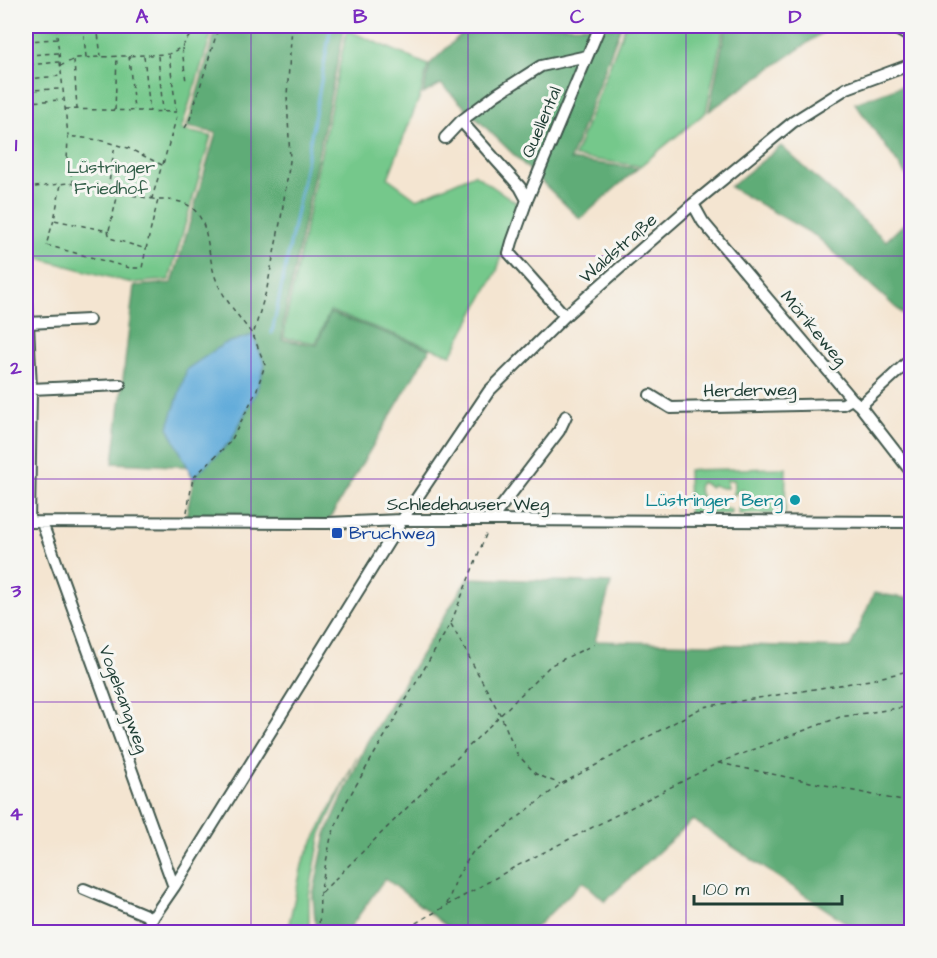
<svg xmlns="http://www.w3.org/2000/svg" width="937" height="958" font-family="'Architects Daughter',sans-serif">
  <style>
    .green { fill: #74c88b; stroke: #4a8260; stroke-width: 1.5 }
    .forest { fill: #5fac77; stroke: #3f7456; stroke-width: 1.5 }
    .water { fill: #62acda; stroke: #407487; stroke-width: 1.5 }
    .lines { fill: none; stroke-linecap: round; stroke-linejoin: round }
    .stream { stroke: #62acda; stroke-width: 3 }
    .minor-casing { stroke: #3f564c; stroke-width: 14 }
    .path { stroke: #3f564c; stroke-width: 1.5; stroke-dasharray: 4.5 4.5; stroke-linecap: butt }
    .minor { stroke: #fff; stroke-width: 10 }
    .grid { fill: none; stroke: #7b2cbf; stroke-width: 1.5; stroke-opacity: 0.55 }
    .culture-dot { fill: #0f9aa8; stroke: #f6f6f2; stroke-width: 2 }
    .transit-dot { fill: #1a4fb4; stroke: #f6f6f2; stroke-width: 2 }
    .labels { text-anchor: middle; stroke-width: 6; stroke-linejoin: round; paint-order: stroke }
    .street-label { font-size: 18px; fill: #1f3d34; stroke: #f6f6f2 }
    .park-label { font-size: 18px; fill: #34604a; stroke: #f6f6f2 }
    .culture-label { font-size: 18px; fill: #0d838f; stroke: #f6f6f2; text-anchor: end }
    .transit-label { font-size: 18px; fill: #164399; stroke: #f6f6f2; text-anchor: start }
    .neatline { fill: none; stroke: #7b2cbf; stroke-width: 2 }
    .grid-label { font-size: 20px; text-anchor: middle; font-weight: bold; fill: #7b2cbf }
  </style>
  <rect width="100%" height="100%" fill="#f6f6f2"/>
  <filter id="ink" filterUnits="userSpaceOnUse"><feTurbulence type="fractalNoise" baseFrequency=".0167" numOctaves="2"/><feDisplacementMap in="SourceGraphic" scale="12" xChannelSelector="R" yChannelSelector="G"/><feConvolveMatrix kernelMatrix="1 2 1 2 8 2 1 2 1" color-interpolation-filters="sRGB"/></filter>
  <filter id="wash" filterUnits="userSpaceOnUse"><feTurbulence type="fractalNoise" baseFrequency=".008" numOctaves="4" result="noise"/><feDisplacementMap in="SourceGraphic" scale="24" xChannelSelector="R" yChannelSelector="G"/><feGaussianBlur stdDeviation="1.35" result="paint"/><feColorMatrix in="noise" values="0 0 0 0 0 0 0 0 0 0 0 0 0 0 0 0 0 1.4 0 .05"/><feComposite in="paint" operator="in"/></filter>
  <g filter="url(#wash)">
    <rect width="100%" height="100%" fill="#f4e5d1"/>
    <path class="green" d="M26,26h188l-33,104 30,6 -42,144 -38,3 -101,-27 -4,-114z
      M625,26h96l2,4 -17,82 -66,54 -66,-9z
      M347,30l81,35 -7,28 -33,85 29,21 57,-25 43,29 -20,68 -46,84 -121,-44 -14,32 -32,-5 2,-18z
      M786,468l-1,46h-46v-5l11,-10 -8,-10 -8,6 -1,-2 2,-6 -1,-7h-7v8h-5l-9,-3 -3,2 -9,-5 -3,5c6,21 10,21 30,21l3,2v4h-42l-1,-44z
      M357,757l-36,77 -12,62v36h-22l16,-71z"/>
    <path class="forest" d="M217,26h128l-61,293 -2,21 35,5 13,-32 100,36 -103,174 -142,-1 11,-55 -83,-4 21,-177 38,-3 44,-150 -29,-6z
      M470,26h151l-51,134 68,8 -58,51 -139,-135 -18,10 7,-30z
      M731,26h101l-123,85 16,-80z
      M901,86l10,10v86l-56,-79z
      M781,146l105,95 25,-24v104l-95,-85 -86,-49z
      M468,578l143,5 -16,58 255,7 24,-55 37,6v333h-51l-167,-112 -88,81 -22,-20 -52,51h-77l-69,-54 -38,54h-31l-3,-36 13,-62 41,-92z"/>
    <path class="water" d="M253,335l12,30 -9,27 -25,49 -38,37 -25,-51 19,-58 37,-25z"/>
    <g class="lines">
      <path class="stream" d="M272,333l29,-142 30,-165"/>
    </g>
  </g>
  <g filter="url(#ink)">
    <g class="lines">
      <g class="minor-casing">
        <path id="minor" d="M891,26l21,12
          M461,121l59,66 7,13
          M445,138l16,-17 36,-27 44,-28 46,-10
          M693,204l10,18 149,177 8,7 52,67
          M26,280l5,109 -2,133
          M565,316l-56,-63 3,-11 15,-42 73,-174
          M28,323l61,-3
          M31,389l89,-4
          M650,395l21,13 172,-4 9,-5
          M860,406l50,-46
          M491,520l68,-89 7,-15
          M26,522l301,1 75,-3h89l421,2
          M42,523l132,364
          M84,889l69,29
          M143,932l31,-45 228,-367 87,-129 76,-75 128,-112 100,-82 54,-34 65,-24"/>
      </g>
      <path class="path" d="M56,26l12,109
        M83,26l3,31
        M97,26l4,30
        M26,28l28,-2
        M26,41l31,-2
        M182,48l4,34
        M27,55l31,-2
        M129,56l5,54
        M144,56l6,55
        M158,56l5,55
        M74,60l3,49
        M29,65l30,-3
        M60,66l17,-8 92,-4 13,-7 14,-21
        M27,79l33,-3
        M27,90l35,-1
        M26,102l37,-2
        M65,109l111,3
        M115,110l2,-53
        M185,128l5,-9 29,-93
        M163,164l14,-48 -8,-61
        M74,184l-7,-23 1,-25 31,4 29,8 34,17 -10,33
        M26,188l43,-5 89,17 -12,49 -36,-11 -2,-7 -54,-11 7,-36
        M108,189l7,-44
        M159,200c61,-3 41,52 61,88 8,16 21,31 32,46
        M54,220l-8,25 84,23h12l4,-19
        M109,230l9,-36
        M187,512l6,-34 38,-37 25,-49 9,-27 -12,-30 14,-47 14,-70 9,-57 -3,-66 5,-69
        M451,624l50,92 16,38 19,20 24,10
        M719,763l193,40
        M322,892l229,-227 44,-21
        M447,904l10,-27 15,-24 89,-69 142,-77 167,-27 42,-10
        M319,932l1,-39 11,-56 14,-33 106,-181 36,-91
        M400,932l113,-64 205,-105 122,-46 72,-11"/>
      <use href="#minor" class="minor"/>
    </g>
  </g>
  <path class="grid" d="M251,26v906M468,26v906M686,26v906M26,256h886M26,479h886M26,702h886"/>
  <circle class="culture-dot" cx="795" cy="500" r="6"/>
  <rect class="transit-dot" x="331" y="527" width="12" height="12" rx="3"/>
  <g class="labels">
    <g class="street-label">
      <text transform="translate(541 122) rotate(-67)" y="6">Quellental</text>
      <text transform="translate(618 248) rotate(-41)" y="6">Waldstraße</text>
      <text transform="translate(814 328) rotate(50)" y="6">Mörikeweg</text>
      <text transform="translate(750 390) rotate(-1)" y="6">Herderweg</text>
      <text x="468" y="510">Schledehauser Weg</text>
      <text transform="translate(124 699) rotate(70)" y="6">Vogelsangweg</text>
    </g>
    <g class="park-label">
      <text x="111" y="173">Lüstringer<tspan x="111" dy="21">Friedhof</tspan></text>
    </g>
    <g class="culture-label">
      <text x="783" y="506">Lüstringer Berg</text>
    </g>
    <g class="transit-label">
      <text x="349" y="539">Bruchweg</text>
    </g>
  </g>
  <rect width="937" height="958" fill="none" stroke="#f6f6f2" stroke-width="66"/>
  <path d="M694 895v9h148v-9" fill="none" stroke="#1f3d34" stroke-width="3"/>
  <text x="703" y="895" font-size="18" fill="#1f3d34" stroke="#f6f6f2" stroke-width="4.5" paint-order="stroke">100 m</text>
  <rect x="33" y="33" width="871" height="892" class="neatline"/>
  <g class="grid-label">
    <text x="142" y="23">A</text>
    <text x="360" y="23">B</text>
    <text x="577" y="23">C</text>
    <text x="795" y="23">D</text>
    <text x="16" y="151">1</text>
    <text x="16" y="374">2</text>
    <text x="16" y="597">3</text>
    <text x="16" y="820">4</text>
  </g>
</svg>
